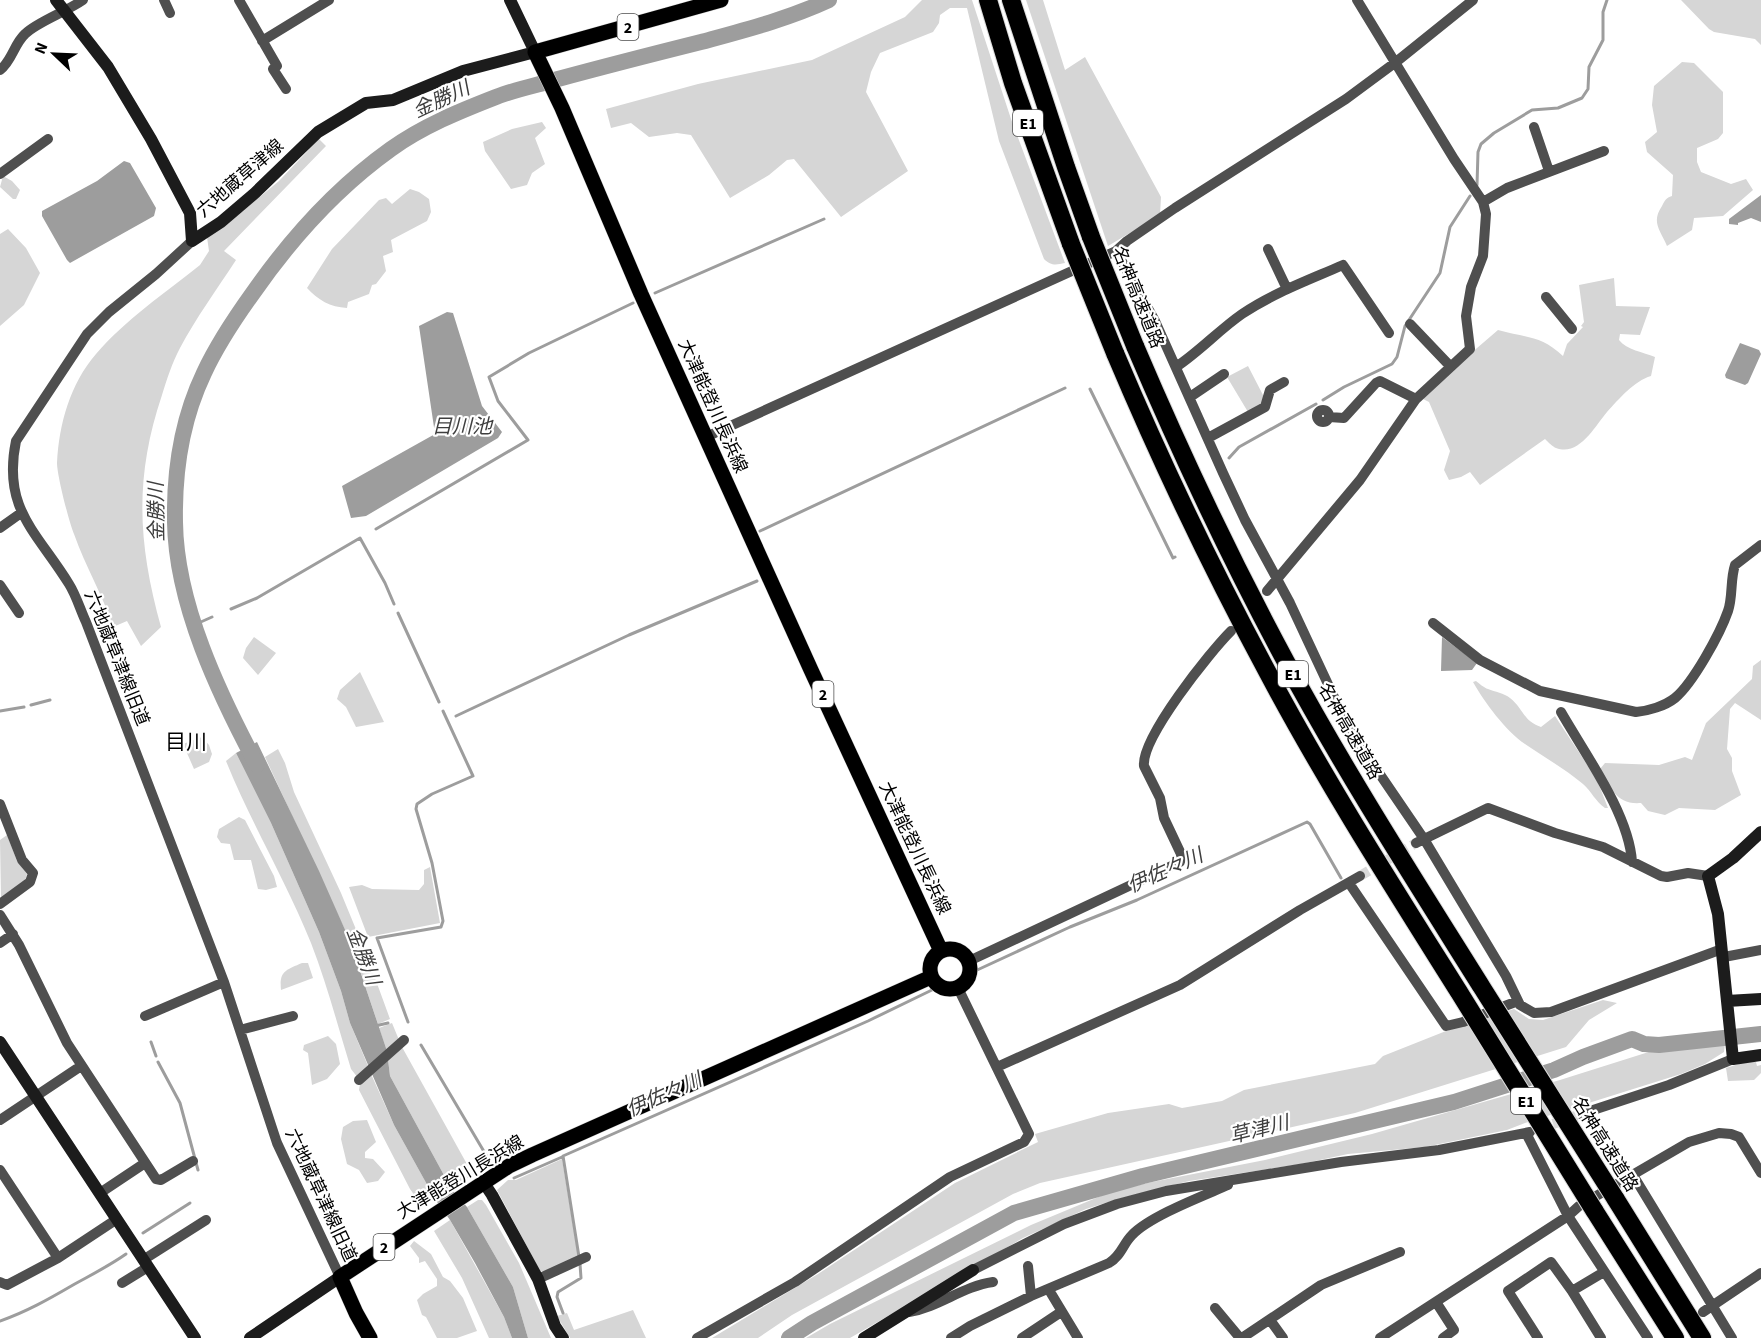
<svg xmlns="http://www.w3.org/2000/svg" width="1761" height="1338" font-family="'Source Sans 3','Noto Sans JP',sans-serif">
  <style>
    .green { fill: #d6d6d6 }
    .water { fill: #9d9d9d }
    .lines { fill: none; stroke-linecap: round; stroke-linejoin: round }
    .stream { stroke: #9d9d9d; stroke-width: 3 }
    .river { stroke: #9d9d9d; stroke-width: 16 }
    .street-tunnel { stroke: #d9d9d9; stroke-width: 10; stroke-dasharray: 10 5; stroke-linecap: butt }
    .primary-casing { stroke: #dbdbdb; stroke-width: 16 }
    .highway-casing { stroke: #dbdbdb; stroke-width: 20 }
    .street { stroke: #4f4f4f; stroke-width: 10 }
    .secondary { stroke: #1c1c1c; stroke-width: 12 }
    .primary { stroke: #000; stroke-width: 15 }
    .highway { stroke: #000; stroke-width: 18 }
    .highway-bridge-casing { stroke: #dbdbdb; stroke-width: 20; stroke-linecap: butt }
    .highway-bridge { stroke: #000; stroke-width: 18 }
    .labels { text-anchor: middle; stroke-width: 4.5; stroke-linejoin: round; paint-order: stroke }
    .shield { fill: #fff; stroke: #4c4c4c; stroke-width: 1.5 }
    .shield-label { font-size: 16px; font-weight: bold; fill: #000 }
    .street-label { font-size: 18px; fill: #000; stroke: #fff }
    .water-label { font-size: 20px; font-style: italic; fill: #3e3e3e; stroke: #fff }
    .quarter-label { font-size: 21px; fill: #000; stroke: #fff }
  </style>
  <rect width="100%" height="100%" fill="#fff"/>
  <path class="green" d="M922,0h50l39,119 54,144c-9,2 -14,3 -21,-4l-45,-118 -32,-133h-17l-10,7 -1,8 -6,9 -53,21 -9,19 -5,20 42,79 -67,46 -47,-58 -7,1 -18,15 -39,23 -39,-63 -14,-2 -28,4 -18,-14 -20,5 -5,-19 92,-25 114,-24 93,-43z
    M1026,0h17l22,70 20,-13 76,140 -1,18 -52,31z
    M1681,0h80v45l-6,-6 -41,-7 -5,-3z
    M1682,62l12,1 29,29v41l-5,6 -21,9v14l4,10 30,12 15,-5 7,11 -30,26 -29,2 -2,12 -25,16c-7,-16 -16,-24 -5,-40 3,-6 4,-8 10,-10l1,-21 -26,-23 -2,-10 12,-10 -5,-27 2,-19z
    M542,122l4,6 -11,10 10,26 -13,9 -5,12 -16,4 -26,-38 -2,-9 29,-13z
    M319,139l7,7 -102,105 12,9c-19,29 -40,58 -56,88 -8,15 -13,31 -18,47 -28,83 -24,149 -1,232l-20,19 -14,-25 -14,6c-10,-32 -28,-61 -39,-93 -5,-12 -17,-59 -17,-71 2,-39 13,-79 39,-109 29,-34 69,-61 104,-89l9,-14 -2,-14 31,-22 41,-34z
    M3,176l9,5 8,9 -4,9h-3l-13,-12z
    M410,189l9,3 10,7 2,13 -4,9 -36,19 2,12 -10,4 3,15 -10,13 -4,1 -3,9 -21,8 -1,6c-17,-1 -29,-8 -40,-20l25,-39 47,-49 7,-2 6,6z
    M8,229l18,19 14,25 -16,32 -24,21v-92z
    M1614,278l2,28 34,1 -10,28 -20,-1 -1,6c8,10 24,12 36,17l-4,19c-17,5 -32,23 -44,36 -12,14 -28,45 -51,36 -3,-1 -8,-6 -11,-9l-65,46 -10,-13 -9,5 -12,3 -5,-10 6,-19 -21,-49 -6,-3 4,-8 71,-61c28,8 43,5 65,26l4,-12 16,-17 -2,-1 3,-4 -5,-37z
    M1248,366l16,31 -3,8 -13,7 -21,-35z
    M254,637l22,16 -18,22 -15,-17 3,-10z
    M1761,660v60l-26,-17 -5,6 -3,40 5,9v13l9,24 -26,15 -36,-2 -14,7 -17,-4 -7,-8c-25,2 -30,-15 -41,-34l5,-6 54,2 26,-8 7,3 14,-37 46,-44 1,-13z
    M360,672l24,50 -28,5 -10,-20 -9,-8 3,-9z
    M1476,681c3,2 8,7 12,8 7,3 16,4 22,9 13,10 13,23 31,29l14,-11 35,53 9,16 9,23h-3c-9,-6 -14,-17 -22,-24 -18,-15 -39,-27 -58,-40 -19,-13 -41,-42 -52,-62z
    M202,737l7,8 3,9 -3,8 -15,7 -11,-25z
    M278,749l7,14 9,29 47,101 26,63 23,63 -12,5 -28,-83 -85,-184z
    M236,753l35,70 48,109 22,59 9,32 18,43 -10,12 -7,-9c-13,-42 -24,-85 -40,-126 -25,-62 -60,-120 -85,-182z
    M239,817l6,3 29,56 3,11 -11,3 -8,-1 -7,-29h-17l-4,-16 -9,-1 -4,-6 2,-8z
    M7,835l10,26 10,13 -2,7 -24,16 -1,-57z
    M430,867l10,56 -72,14 -19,-50 13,-2 10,4 47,1 5,-6v-14z
    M302,963h6l5,15 -32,12c-2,-19 5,-20 21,-27z
    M1603,1000l14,3 -28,17 -23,27 -211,66 -315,70 -27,11 -221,121 -34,23h-46l106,-64 137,-91 83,-41 -3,-8 73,-21 61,-9 13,4 40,-7 22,-11 131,-26 8,-8 63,-25 68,-22 15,10 14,1z
    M392,1023l7,17 -12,11 -8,-23z
    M328,1036l8,8 4,20 -13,15 -15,6 -4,-32 -5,-3 1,-5z
    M1725,1042l-1,10 -19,12 -24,10 -156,49 -18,7 -82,17 -77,7 -47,10 -112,17 -71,18 -32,10 -63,29 -173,100h-44l24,-14 201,-99 77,-32 39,-10 118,-23 107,-26 188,-54 95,-30z
    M402,1047l71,128 -22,13 -61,-112 -2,-17z
    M1745,1062h11l1,4 4,-1v8l-7,7 -26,1 -2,-13z
    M371,1074l23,51 41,74 -13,7 -12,-17 -51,-99 1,-6z
    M367,1120l9,22 -11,10v6l8,1 12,13 -7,9 -11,2 -8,-13 -12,-6 -6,-25 2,-12 10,-6z
    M562,1159l16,97 -33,16 -5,-1 -43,-81 11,-10h8z
    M478,1200h4l4,5 33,58 32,75h-23l-15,-51 -46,-80z
    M450,1220l54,97 8,21h-23l-27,-60 -28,-47z
    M414,1241l17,13 12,23 7,4 13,17 14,33 -20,7h-20l-11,-21 -4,-2 -5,-15 6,-6 14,-8v-7l-12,-18 -6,2v-5l-9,-12z
    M633,1310l13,28h-76l-13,-22 10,-3 7,17z"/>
  <path class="water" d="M124,161l6,2 26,45 -2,8 -84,47 -3,-3 -25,-44v-5l55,-30z
    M1761,195v27l-10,-4 -13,5v2l-9,-1v-5z
    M447,312l6,1 29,93 20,26 -4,6 -132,78 -15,2 -9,-32 93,-52 -16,-108z
    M1740,343l19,7 2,4 -13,29 -3,2 -19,-7 -1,-3z
    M1442,637l35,26 -5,7 -31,1z
    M257,742l62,129 31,70 37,110 3,25 61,112 16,19 46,80 15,51h-16l-8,-21 -29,-54 -25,-43 -15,-21 -41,-74 -44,-102 -9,-32 -22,-59 -48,-109 -35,-70z"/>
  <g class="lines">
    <path class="stream" d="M1477,185l1,-33 3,-8 13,-11 38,-23 26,-2 24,-10 6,-9 1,-22 14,-27v-28l4,-12
      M655,293l169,-74
      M1090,389l83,169 2,-1
      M1323,400l21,-13 48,-23 5,-7 8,-31 35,-53 10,-46 20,-31
      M1229,458l10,-11 77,-43
      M376,529l152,-89 -30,-39 -9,-24 40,-24 104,-50
      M760,531l305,-143
      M231,609l26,-11 103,-60 25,45 9,21
      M398,613l41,89
      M194,625l18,-8
      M31,705l19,-5
      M0,711l24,-4
      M456,716l173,-81 128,-54
      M975,971l95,-44 67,-27 170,-78 3,2 31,54
      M408,1022l-31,-84 64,-11 2,-6 -11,-58 -16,-54 1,-5 15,-10 41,-18 -30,-65
      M375,1026l13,-3
      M151,1042l5,14
      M421,1045l68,115
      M158,1062l22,41 18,67
      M514,1178l48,-21
      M143,1233l47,-30
      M579,1257l-16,-101 305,-135 66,-32
      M563,1313l-6,-16 1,-5 23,-14 -1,-14
      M0,1321c26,-9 49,-22 73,-36 18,-10 36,-19 53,-31"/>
    <path class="river" d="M257,765c-38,-71 -81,-161 -82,-243 -1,-51 7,-103 29,-149 13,-28 31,-55 49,-80 39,-56 82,-104 138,-144 32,-23 69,-38 105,-52 20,-8 42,-12 62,-18 48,-13 95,-25 143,-37 44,-12 87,-23 128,-42
      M789,1338l23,-15 202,-110 129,-37 311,-74 100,-32 29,-13 49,-18 12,5 15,1 102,-11"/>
    <path class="street-tunnel" d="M1360,876l56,-33
      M1539,1129l42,-15"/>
    <g class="primary-casing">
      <path id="primary" d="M721,0l-186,52 27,56 79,186 170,376 130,281
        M930 969a20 20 0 1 1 40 0a20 20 0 1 1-40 0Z
        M370,1338l-14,-25 -16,-36 169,-111 23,-11 399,-178"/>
    </g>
    <g class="highway-casing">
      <path id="highway" d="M988,0l25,83 58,161
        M1011,0l55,167 25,70
        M1135,346c46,108 96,214 151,316 60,111 128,217 195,324
        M1115,353c46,109 97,216 153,320 58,109 125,214 191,319
        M1615,1198l87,140
        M1594,1210l81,128"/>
    </g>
    <path class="street" d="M164,0l6,13
      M239,0l38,66
      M262,41l67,-41
      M273,69l13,20
      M0,70c12,-9 14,-26 25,-36 12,-12 41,-22 58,-34
      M1534,127l15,44
      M0,174l48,-35
      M1483,202l24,-14 97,-37
      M192,241l-36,33 -47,38 -22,22 -71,107c-14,68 21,91 53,143 7,11 11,25 17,38l138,360 53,161 63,134
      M1268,249l19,40
      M1116,251l39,70 68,152 22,47 45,83 51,109 23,39 60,88 82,137 14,29 14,8 17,-1 171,-63
      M1546,297l26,32
      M1410,324l40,42
      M1176,367c24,-16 43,-37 66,-53 31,-21 67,-34 101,-49l46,68
      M1190,397l34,-23
      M1317 416a6 6 0 1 1 12 0a6 6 0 1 1-12 0Z
      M1329,417l15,1 32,-35 4,-2 36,18
      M706,437l410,-186 11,-10 48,-33 171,-109 50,-37 77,-62
      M1208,438l57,-31 5,-17 14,-8
      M0,528l21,-15
      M0,585l19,28
      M1267,591l93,-111 56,-81 54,-50 -4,-33 5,-29 12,-31 3,-42 -3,-12 -29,-43 -97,-159
      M1433,623l47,37 60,31 96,21c12,-1 29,-6 39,-14 18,-15 45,-64 53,-87 5,-14 2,-31 7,-46l26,-20
      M1561,712c24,42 68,102 71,150
      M0,804l22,56 11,13 -3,9 -30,22
      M1416,843l72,-35 67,25 48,14 58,29 6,1 21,-4 20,3
      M1349,883l97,143 17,-4 55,-21
      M0,915l19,30 48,98 89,136 5,1 32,-19
      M0,943l13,-9
      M1724,957l37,-7
      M969,961l211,-99 1,-8 -17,-36 -4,-20 -16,-32c-3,-28 66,-114 87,-135
      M145,1016l79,-34
      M240,1030l53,-14
      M997,1067l183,-82 120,-75 60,-34
      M359,1080l45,-40
      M1581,1114l88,-29 64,-26
      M0,1120l81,-54
      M1526,1133l42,83 80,122
      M0,1170l58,88
      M1633,1175l99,163
      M100,1193l45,-30
      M143,1260l63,-40
      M1028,1266l3,30
      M973,1270l91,-46 53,-20 49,-13 175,-29 98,-12 91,-18
      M538,1279l48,-22
      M0,1282l7,3 51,-27 59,-39
      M122,1283l26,-16
      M1049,1290l29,48
      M1572,1291l32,-19
      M1436,1302l18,28 -11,8
      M1215,1308l25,30
      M909,1312c30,-5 54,-26 84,-30
      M1703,1312l58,-39
      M1270,1320l13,18
      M697,1338l98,-56 155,-105 74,-35 5,-8 -71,-146
      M951,1338l19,-12 61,-30 78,-33c12,-7 14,-19 23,-28 18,-19 71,-39 96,-50
      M1022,1338l39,-26
      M1242,1338l79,-53 79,-33
      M1380,1338l188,-122 11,-10 110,-64 30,-9 12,1 8,3 22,36
      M1538,1338l-30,-47 43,-29 21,29 29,47"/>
    <path class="secondary" d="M56,0l52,67 43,72 39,74 2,28 29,-19 34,-29 63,-61 48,-29 27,-3 70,-29 72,-19 -25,-52
      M1761,832l-28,26 -25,18 10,38 15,145 28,-4
      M1727,1001l34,-2
      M0,1042l195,296
      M484,1183l8,12 46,84 17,47 8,12
      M250,1338l90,-61
      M864,1338l109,-68"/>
    <use href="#primary" class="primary"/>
    <use href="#highway" class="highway"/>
    <g class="highway-bridge-casing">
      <path id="highway-bridge" d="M1091,237l44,109
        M1071,244l44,109
        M1481,986l134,212
        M1459,992l135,218"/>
    </g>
    <use href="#highway-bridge" class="highway-bridge"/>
  </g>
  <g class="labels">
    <g class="shield">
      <rect x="617.5" y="14" width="21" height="26" rx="4.5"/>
      <rect x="1013" y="110" width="30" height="26" rx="4.5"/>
      <rect x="1278" y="661" width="30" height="26" rx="4.5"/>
      <rect x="812.5" y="681" width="21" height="26" rx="4.5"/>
      <rect x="1511" y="1088" width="30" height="26" rx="4.5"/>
      <rect x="373.5" y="1234" width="21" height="26" rx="4.5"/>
    </g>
    <g class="shield-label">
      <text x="628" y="33">2</text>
      <text x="1028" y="129">E1</text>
      <text x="1293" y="680">E1</text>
      <text x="823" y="700">2</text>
      <text x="1526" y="1107">E1</text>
      <text x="384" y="1253">2</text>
    </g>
    <g class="street-label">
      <text transform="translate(240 178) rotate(-41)" y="6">六地蔵草津線</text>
      <text transform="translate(1138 297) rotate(68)" y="6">名神高速道路</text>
      <text transform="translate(713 406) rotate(66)" y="6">大津能登川長浜線</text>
      <text transform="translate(117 658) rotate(68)" y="6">六地蔵草津線旧道</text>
      <text transform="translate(1350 731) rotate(60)" y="6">名神高速道路</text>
      <text transform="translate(915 848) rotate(65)" y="6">大津能登川長浜線</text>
      <text transform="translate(1605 1144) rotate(58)" y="6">名神高速道路</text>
      <text transform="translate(460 1177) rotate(-31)" y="6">大津能登川長浜線</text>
      <text transform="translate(321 1195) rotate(65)" y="6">六地蔵草津線旧道</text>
    </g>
    <g class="water-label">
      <text transform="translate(441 99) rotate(-25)" y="7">金勝川</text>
      <text x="462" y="433">目川池</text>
      <text transform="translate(156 512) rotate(-91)" y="7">金勝川</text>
      <text transform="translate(1165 870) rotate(-24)" y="7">伊佐々川</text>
      <text transform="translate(364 956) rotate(69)" y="7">金勝川</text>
      <text transform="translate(664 1094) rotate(-24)" y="7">伊佐々川</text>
      <text transform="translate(1259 1129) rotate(-14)" y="7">草津川</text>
    </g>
    <g class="quarter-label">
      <text x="186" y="749">目川</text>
    </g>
  </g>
  <g transform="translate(54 54) rotate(293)" stroke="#ffffff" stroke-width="4.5" paint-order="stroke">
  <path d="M0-4.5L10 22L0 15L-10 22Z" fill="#000000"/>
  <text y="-9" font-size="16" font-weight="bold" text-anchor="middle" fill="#000000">N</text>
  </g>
</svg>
